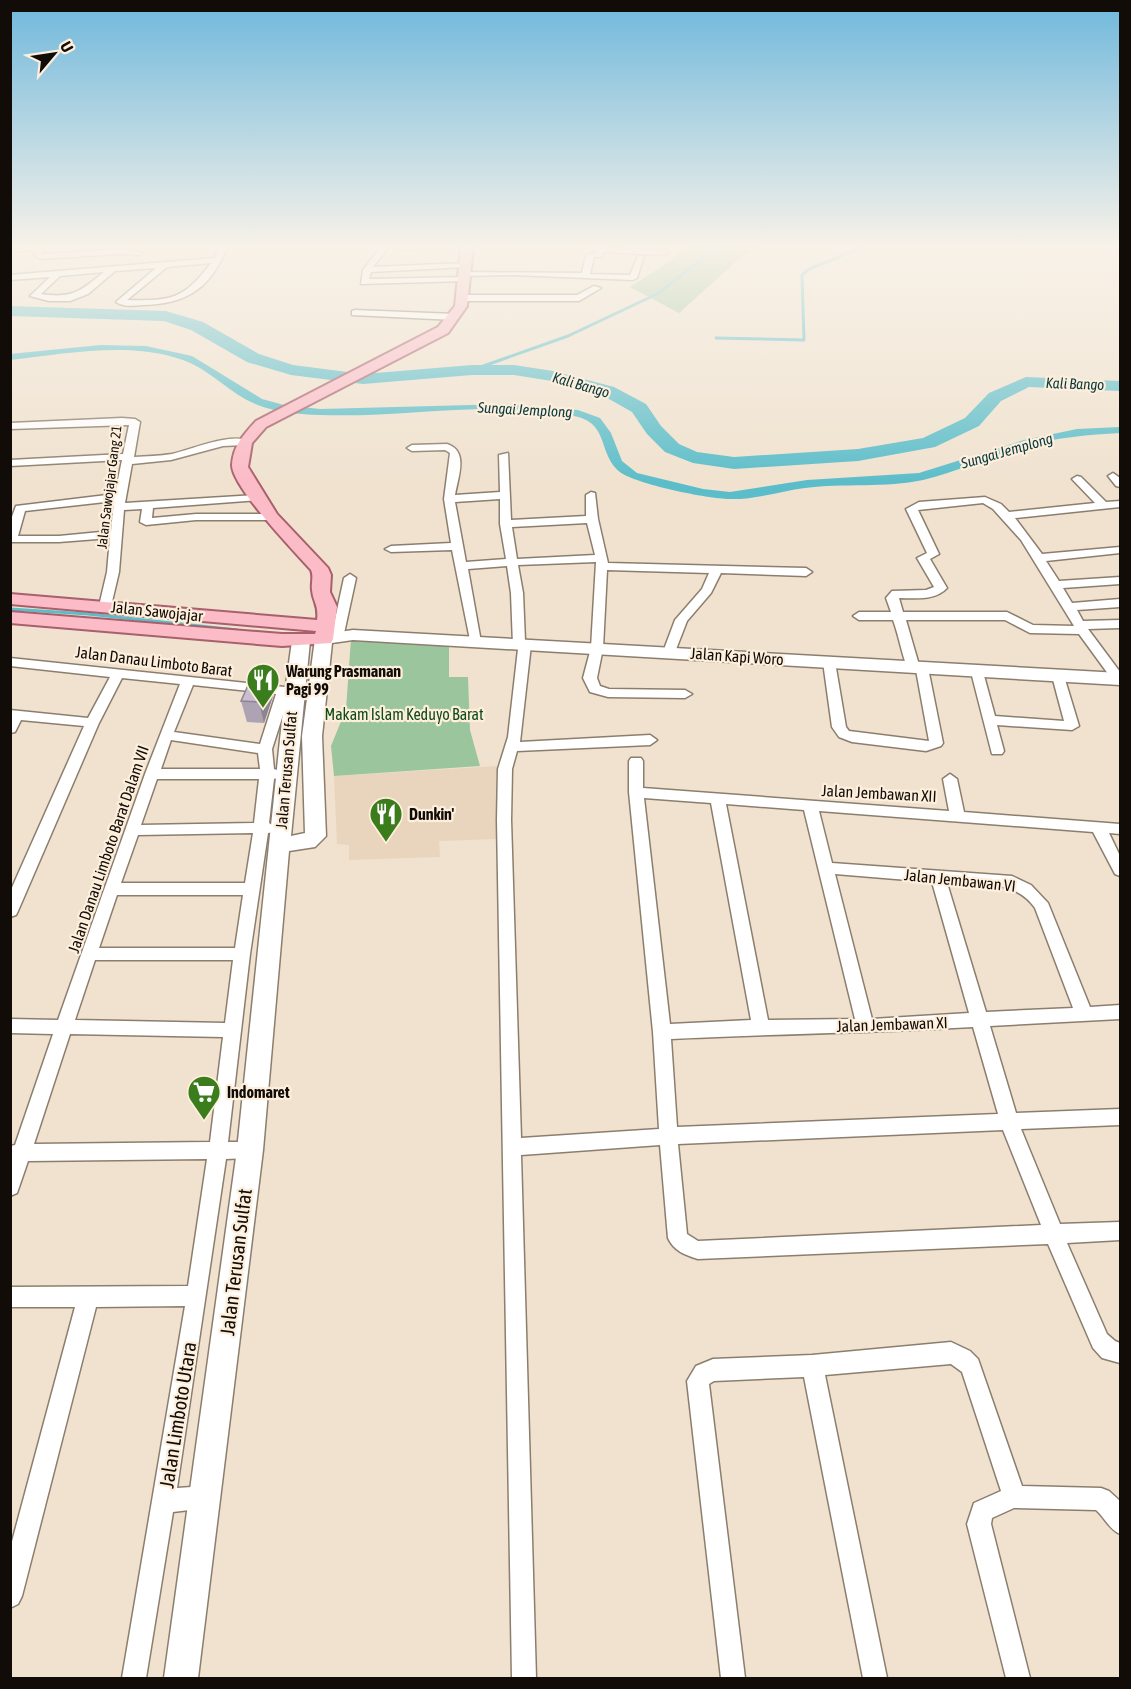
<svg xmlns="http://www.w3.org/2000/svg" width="1131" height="1689" font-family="'Asap Condensed',sans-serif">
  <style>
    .built { fill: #e9d5bd }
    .green { fill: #9bc59d }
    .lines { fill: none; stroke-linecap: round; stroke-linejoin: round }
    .stream { stroke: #5bbdc9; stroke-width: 3 }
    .canal { fill: #5bbdc9; fill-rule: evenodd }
    .river { fill: #5bbdc9; fill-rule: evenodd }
    .street-casing { stroke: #8c7e6e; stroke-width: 3 }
    .secondary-casing { stroke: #8c7e6e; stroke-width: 3 }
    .primary-casing { stroke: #a7606c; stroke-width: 4 }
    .street { fill: #fff; fill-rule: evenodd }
    .secondary { fill: #fff; fill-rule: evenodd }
    .primary { fill: #fbbbc7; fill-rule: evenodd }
    .wall { fill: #aea3b2 }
    .shaded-wall { fill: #8d8491 }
    .building { fill: #cabdcf; stroke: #8d8491; stroke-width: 1.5 }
    .labels { text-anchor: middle; stroke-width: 4.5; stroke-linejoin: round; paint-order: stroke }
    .far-street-label { font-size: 14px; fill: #110c07; stroke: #feefdc }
    .far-water-label { font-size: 15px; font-style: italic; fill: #09393f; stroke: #feefdc }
    .street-label { font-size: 16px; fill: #110c07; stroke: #feefdc }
    .poi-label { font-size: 16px; font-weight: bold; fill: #110c07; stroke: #feefdc; text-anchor: start }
    .park-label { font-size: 16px; fill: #0e4a1a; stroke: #feefdc }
    .near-street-label { font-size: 20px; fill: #110c07; stroke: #feefdc }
  </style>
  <rect width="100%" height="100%" fill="#f0e2cf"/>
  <path class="built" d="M497,766l-1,73 -57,2 1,16 -91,3v-15l-12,-1 -3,-68z"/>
  <path class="green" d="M685,247h75l-20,11 -61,55 -49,-26 40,-26z
    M351,639l98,5v33h19l2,53 10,36 -146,10 -3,-30 15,-37z"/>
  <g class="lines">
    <path class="stream" d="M716,338l88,2 -2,-65 7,-6 54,-22
      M472,370l96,-34 89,-42 61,-47
      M10,609l78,5 149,16"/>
    <path class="canal" d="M100,345l46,1 46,10 70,43 22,6 36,4 189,-5 69,6 22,8 11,15 11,28 15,12 66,16 27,3 77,-12 112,-7 105,-33 53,-11 43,-2v6c-31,2 -63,4 -94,13 -35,10 -67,25 -103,34 -37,8 -80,3 -118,8 -24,3 -51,12 -76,11 -20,0 -94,-15 -109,-27 -23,-19 -10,-49 -46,-56 -90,-18 -182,5 -272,-2 -20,-2 -39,-5 -57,-15 -21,-12 -39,-31 -62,-39 -54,-19 -117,-6 -173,0v-6z"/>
    <path class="river" d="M10,306l156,5 37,11 56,32 34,11 70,9 109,-9h42l39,6 61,16 32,17 15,22 18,18 18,8 37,5 124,-8 65,-11 42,-20 24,-25 37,-16 94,4v10l-91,-4 -28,14 -22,25 -44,21 -77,14 -124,8 -41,-6 -28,-11 -18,-18 -15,-22 -30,-17 -50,-14 -38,-6h-42l-109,9 -72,-9 -44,-13 -56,-32 -27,-9 -154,-5z"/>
    <g class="street-casing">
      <path id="street" d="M19,247h24v7l80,-5 20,4 -4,2 -20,-1 -78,5 -6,-3v-6l-19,1 -1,-2z
        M147,247h9l-7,4 -4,-2z
        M219,247h8c-16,41 -40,57 -84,58 -9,1 -20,2 -27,-3l40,-34 -41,3 -27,23 -18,7h-21l-19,-5 20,-19 -40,3v-5l205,-17zM211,263c-27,36 -39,38 -84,37l40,-33zM104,272c-23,19 -32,27 -63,22l19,-18z
        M381,247h8l-16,20 93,-4 4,2 -4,2 -95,5 -2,7 95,-2 4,2 -4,2 -103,3 2,-14z
        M393,247h28c-6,4 -22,4 -28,0z
        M597,247l67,4 4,2 -4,2 -60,-3 -2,5h-8l-4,17 40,1 8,-19h6l-7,22 -4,2 -118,-5 -51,1 -4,-2 4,-2 118,1 4,-18 10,-2z
        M594,286l7,2 -22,13h-116l-4,-3 4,-3h114z
        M355,310l100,4 4,3 -4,3 -103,-5v-4z
        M122,418l13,1 5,3 -6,35c12,-1 26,-1 38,-3 18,-4 63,-23 78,-12l-5,3 -22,1 -52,14 -39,4 -7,39 131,-8 5,3 -1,2 -107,8 -1,10 44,-4h75l6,3 -6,3h-75l-50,5 -6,-3 2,-13 -18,1 -5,62 -8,34 -6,4 -6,-4 8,-34 3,-34 -51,4h-48l-1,-20 6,-16 99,-12 7,-34 -112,6v-6l113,-6 6,-29 -119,4v-6zM114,501l-3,30 -52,5h-41l7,-25z
        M447,444c22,7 11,33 8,51l45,-3 -1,-37 9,-2 3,67 75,-4v-21l5,-3 4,1 3,26 10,44 198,5 6,4 -6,4 -85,-3 -10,20 -24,28 -12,31 -6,4 -6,-4 12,-32 27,-31 7,-16 -102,-3 -4,78 -6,30 3,8 9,3 76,1 7,4 -7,4 -77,-1 -18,-5 -7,-14 8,-30 5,-86 -78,3 5,28 2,48 6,4 -11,97 130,-7 7,5 -7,5 -133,6 -5,18 -1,51 10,318 138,-9 -6,-97 -24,-240v-31l2,-3h10l2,3v27l306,23 -6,-32 7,-5 7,5 7,33 156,12v10l-11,-1 11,23v20l-5,-2 -22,-42 -274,-21 13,52 180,13 19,9 17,18 42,104 30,-2v14l-130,7 26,87 104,-4v16l-99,4 39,95 60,-2v18l-53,3 40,91 8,7 5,2v20l-18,-5 -9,-10 -45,-104 -350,15c-13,-4 -24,-8 -30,-21l-8,-93 -139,10 15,523h-24l-15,-858 1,-51 10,-32 10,-88 -5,-4 -2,-52 -4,-27 -39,3 13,73 -6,4 -4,-1 -19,-95 -61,2 -6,-3 6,-3 60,-3 -7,-44 6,-46 -5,-3 -33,1 -5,-3 5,-3zM500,499v25l6,35 -40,3 -11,-60zM587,523l8,32 -78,4 -5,-32zM644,798l67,5 40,217 -81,4zM726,804l78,6 51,209 -87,1zM835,874l97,8 37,131 -97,6zM947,883c32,2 68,-4 88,25l38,100 -87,4zM973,1027l25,87 -321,13 -6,-88c101,-5 201,-6 302,-12zM1003,1130l38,95 -343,16 -11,-7 -9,-90z
        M1113,473l7,5v9l-4,-1 -8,-10z
        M1077,476l4,1 25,25 14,-1v6l-105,11 27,36 78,-7v6l-74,8 13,20 61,-4v7l-57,4 9,15 48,-4v8l-43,3 6,11 37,-1v8l-32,1 32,43v11l-6,-1 -35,-48 -49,-1 -25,-13h-99l13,45h8l1,3 15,75 -2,3 -15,5 -74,-9 -13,-5 -7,-10 -9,-65 6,-4 6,4 11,65 3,4 80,10 -13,-71h-8c-6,-15 -9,-34 -15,-50h-34l-6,-4 6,-4h32l-5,-14 6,-7 34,-1 8,-3 -17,-29 10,-5 -21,-44 13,-7 66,-5 16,7 8,8 86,-9 -23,-24zM983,503l10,6 28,31 53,86 -41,-1 -26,-13h-104l-4,-14c16,0 36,3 48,-10l-17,-29 9,-5 -21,-44z
        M350,574l6,4 -13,60 -6,4 -6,-4 13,-60z
        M10,658l284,30 7,4 -2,3 -10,1 -17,53 2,20 6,2 2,3 -2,3 -6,2 -5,44 7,5 -2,4 -6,1 -18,121 -22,188h22l7,2 2,6 -2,6 -7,2 -24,1 -49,329 29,-2 8,3 3,8 -3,8 -8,3 -33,4 -27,166h-24l63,-372 -89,1 -74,289 -4,8 -8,4v-59l65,-242h-65v-20l178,-1 19,-127 -179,2 -11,32 -7,3v-50l5,-1 38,-111 -43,-1v-14l48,1 87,-246 35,-90 -58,-6 -23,45 -81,188 -2,4 -6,2v-25l74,-166 -63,-6 -6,12 -5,1v-23l78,8 22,-41 -100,-11zM193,685l83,9 -16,50 -86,-12zM171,740l87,13 2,16h-99zM157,779h102l-5,44 -113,2zM253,833l-8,50h-124l17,-48zM117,895h126l-8,53h-136zM95,960h138l-8,63 -150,-3zM70,1034l153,3 -13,105 -176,2z
        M977,668l6,4 12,44 69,5 -12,-45 6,-4 5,1 16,53 -7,4 -75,-5 7,26 -2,3h-10l-21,-82z
        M951,1342l19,9 8,8 44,127 79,2 8,3 11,10v33c-11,-5 -15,-16 -24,-24l-82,-2 -22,10 -1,6 39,154h-24l-39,-154 7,-21 27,-12 -39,-119 -11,-8 -126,11 62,303h-24l-59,-301 -90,4 -5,3 36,294h-24l-34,-297 9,-15 17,-7 99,-4z"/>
    </g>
    <g class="secondary-casing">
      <path id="secondary" d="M353,630l767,43v12l-767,-45 -21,3 -10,93 4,100 -11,11 -26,4 -26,299 -65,528h-34l73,-528 48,-458 7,-51 3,-4h12l3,4 -19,195 14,-3 -3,-97 13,-97 3,-4z"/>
    </g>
    <g class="primary-casing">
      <path id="primary" d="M461,247h12l-6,59 -19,27 -182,94 -14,16 -4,24 29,47 51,54 3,7 -1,17 7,15 -4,32 -2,4 -49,3 -272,-23v-11l272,22h33l1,-3 -306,-27v-10l307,26c2,-15 -4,-18 -5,-30 -1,-8 2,-13 -1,-20 -16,-18 -79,-83 -79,-105 1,-19 12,-31 24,-44l182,-94 17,-21z"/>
    </g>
    <use href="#street" class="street"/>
    <use href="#secondary" class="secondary"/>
    <use href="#primary" class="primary"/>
  </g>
  <path class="wall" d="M273,696l-9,27 -17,-1 -6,-21z"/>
  <path class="shaded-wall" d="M268,675l5,21 -9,27 -5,-21z"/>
  <path class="building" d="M253,674l15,1 -9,27 -18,-1z"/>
  <linearGradient id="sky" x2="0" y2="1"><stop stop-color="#6fb8dc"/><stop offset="0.51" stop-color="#f8f2e9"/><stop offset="1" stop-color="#f8f2e9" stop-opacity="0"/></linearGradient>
  <rect width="1131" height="483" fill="url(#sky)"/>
  <defs>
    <g id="restaurant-pin" transform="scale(1.725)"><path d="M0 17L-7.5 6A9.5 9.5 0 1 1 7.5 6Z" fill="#3b7d1d" stroke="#feefdc"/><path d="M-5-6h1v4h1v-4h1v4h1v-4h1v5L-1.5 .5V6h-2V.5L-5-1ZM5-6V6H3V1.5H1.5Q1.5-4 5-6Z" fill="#fff"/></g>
    <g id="supermarket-pin" transform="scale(1.725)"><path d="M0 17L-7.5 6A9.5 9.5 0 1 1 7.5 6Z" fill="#3b7d1d" stroke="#feefdc"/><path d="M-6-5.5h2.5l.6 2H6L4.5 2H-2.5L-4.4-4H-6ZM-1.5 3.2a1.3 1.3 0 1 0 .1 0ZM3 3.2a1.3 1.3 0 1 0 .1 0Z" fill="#fff"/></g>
  </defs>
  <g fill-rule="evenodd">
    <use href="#restaurant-pin" x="263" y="680"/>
    <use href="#restaurant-pin" x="386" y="814"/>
    <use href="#supermarket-pin" x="204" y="1092"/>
  </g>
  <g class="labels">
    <g class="far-street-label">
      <text transform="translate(109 487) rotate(-83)" y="5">Jalan Sawojajar Gang 21</text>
    </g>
    <g class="far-water-label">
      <text transform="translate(1075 384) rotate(2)" y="5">Kali Bango</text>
      <text transform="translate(581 385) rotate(16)" y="5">Kali Bango</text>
      <text transform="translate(525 410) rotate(3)" y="5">Sungai Jemplong</text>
      <text transform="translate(1007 451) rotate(-16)" y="5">Sungai Jemplong</text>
    </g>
    <g class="street-label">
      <text transform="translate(157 611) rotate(6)" y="6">Jalan Sawojajar</text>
      <text transform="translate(737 656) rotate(4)" y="6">Jalan Kapi Woro</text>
      <text transform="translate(154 661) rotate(7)" y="6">Jalan Danau Limboto Barat</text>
      <text transform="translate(286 770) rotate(-85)" y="6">Jalan Terusan Sulfat</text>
      <text transform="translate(879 793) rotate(3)" y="6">Jalan Jembawan XII</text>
      <text transform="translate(108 849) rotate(-71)" y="6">Jalan Danau Limboto Barat Dalam VII</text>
      <text transform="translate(960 880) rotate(6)" y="6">Jalan Jembawan VI</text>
      <text transform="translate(892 1024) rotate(-2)" y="6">Jalan Jembawan XI</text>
    </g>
    <g class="poi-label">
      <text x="286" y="677">Warung Prasmanan<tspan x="286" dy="18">Pagi 99</tspan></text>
      <text x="409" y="820">Dunkin'</text>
      <text x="227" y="1098">Indomaret</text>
    </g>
    <g class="park-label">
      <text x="404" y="720">Makam Islam Keduyo Barat</text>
    </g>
    <g class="near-street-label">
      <text transform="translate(236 1262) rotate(-83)" y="7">Jalan Terusan Sulfat</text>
      <text transform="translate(178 1415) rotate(-81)" y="7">Jalan Limboto Utara</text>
    </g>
  </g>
  <rect width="1131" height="1689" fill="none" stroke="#110c07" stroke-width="24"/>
  <g transform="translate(54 54) rotate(61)" stroke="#feefdc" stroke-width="4.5" paint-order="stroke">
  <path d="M0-4.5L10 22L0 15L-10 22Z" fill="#110c07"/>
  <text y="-9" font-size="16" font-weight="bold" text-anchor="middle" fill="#110c07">U</text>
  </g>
</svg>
